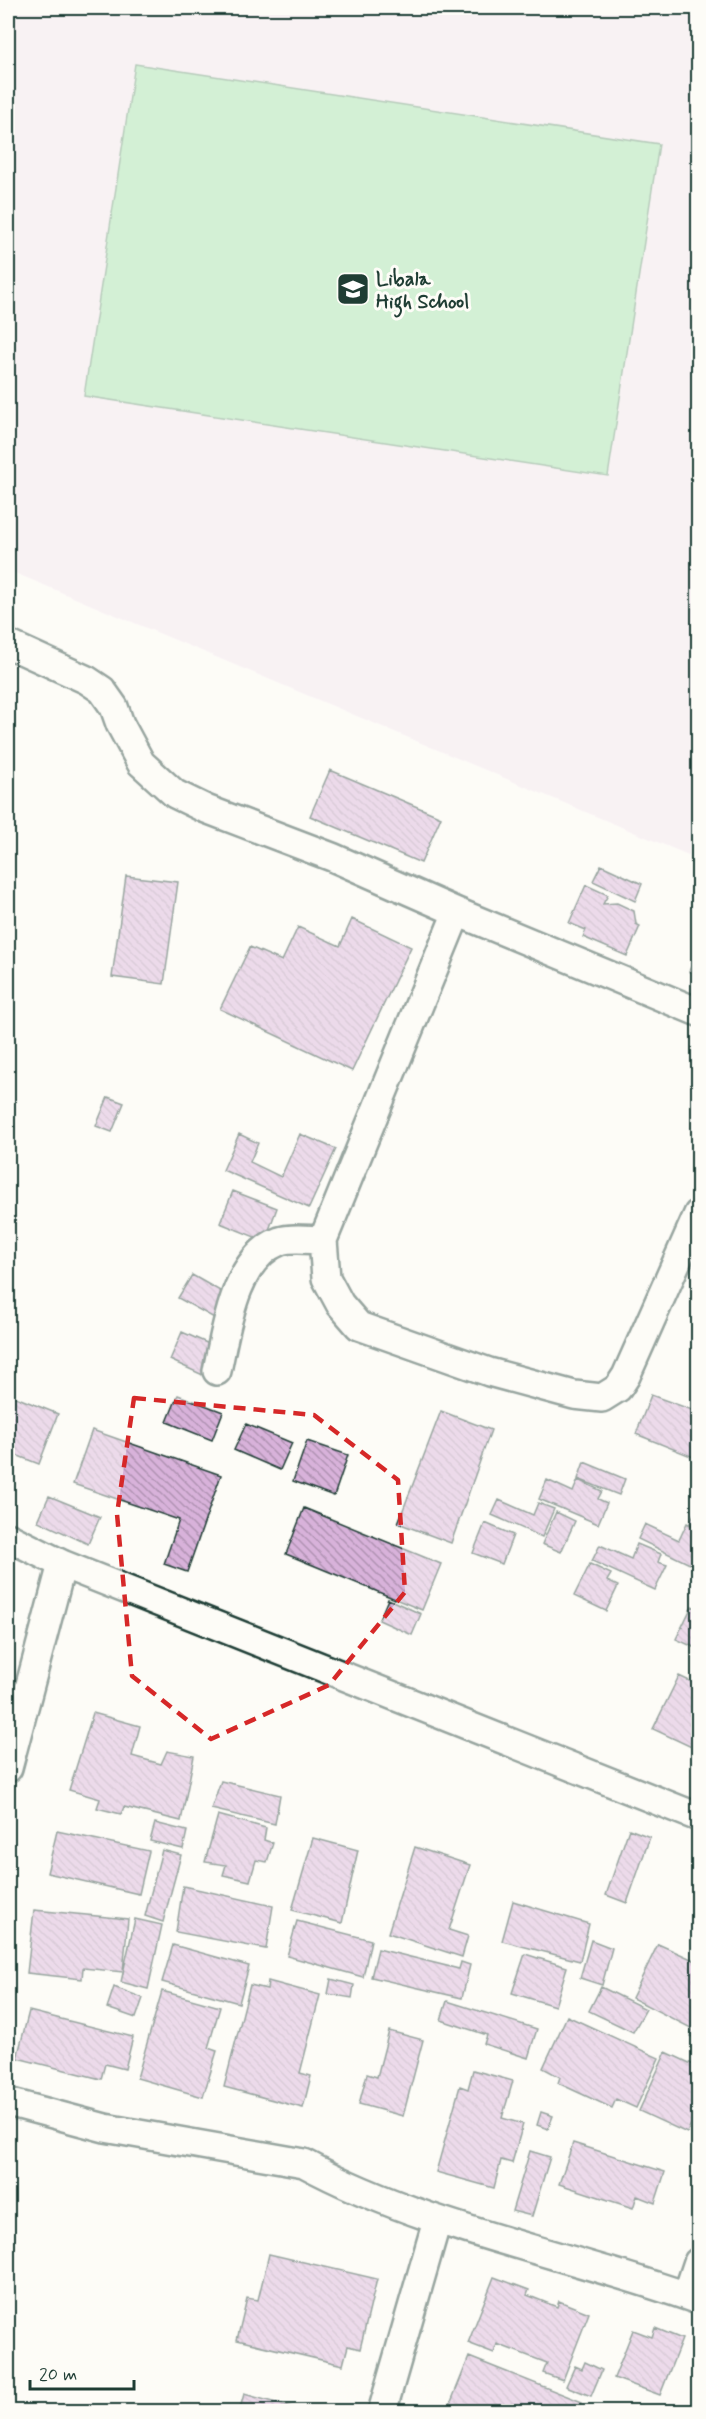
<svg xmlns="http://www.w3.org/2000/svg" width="706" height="2419" font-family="Mynerve,sans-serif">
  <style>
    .built { fill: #f2e6ee }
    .pitch { fill: #a1e2ac; stroke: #609070; stroke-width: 1.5 }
    .building { fill: url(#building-back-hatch); stroke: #1f3d34; stroke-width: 1.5 }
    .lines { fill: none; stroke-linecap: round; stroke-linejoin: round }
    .street-casing { stroke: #1f3d34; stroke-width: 32 }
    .street { stroke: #fdfcf7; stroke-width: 27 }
    .marked { fill: none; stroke: #d62828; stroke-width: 4.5; stroke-dasharray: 12 8; stroke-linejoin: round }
    .labels { text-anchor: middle; stroke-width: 6; stroke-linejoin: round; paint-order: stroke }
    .poi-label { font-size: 20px; font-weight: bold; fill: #1f3d34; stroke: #fdfcf7; text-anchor: start }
  </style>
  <defs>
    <pattern id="building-back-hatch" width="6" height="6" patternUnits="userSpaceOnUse" patternTransform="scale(1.5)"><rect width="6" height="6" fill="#d8b2da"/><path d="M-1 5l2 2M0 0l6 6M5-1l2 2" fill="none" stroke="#af92b2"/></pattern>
  </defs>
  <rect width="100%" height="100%" fill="#fdfcf7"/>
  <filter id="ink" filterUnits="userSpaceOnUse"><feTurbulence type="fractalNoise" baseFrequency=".0167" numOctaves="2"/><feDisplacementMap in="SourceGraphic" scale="12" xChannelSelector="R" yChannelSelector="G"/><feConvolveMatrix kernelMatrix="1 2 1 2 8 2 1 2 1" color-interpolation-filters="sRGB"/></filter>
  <g filter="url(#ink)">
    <path class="built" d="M8,8h690v851l-690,-289z"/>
    <path class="pitch" d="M135,64l524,80 -51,332 -524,-80z"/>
    <path class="building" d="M330,770l111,47 -20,46 -111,-47z
      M601,865l41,19 -7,17 -42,-20z
      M126,876l52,6 -14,102 -52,-7z
      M586,885l22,10 -5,9 14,-1 17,8 2,13 4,2 -13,30 -44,-19 3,-7 -17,-7z
      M352,919l59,28 -59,124 -132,-62 30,-62 32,14 16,-34 42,19z
      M698,950v25l-9,-4z
      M108,1097l16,6 -12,29 -16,-6z
      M239,1134l19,9 -8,19 31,15 19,-43 36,15 -27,59 -86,-38z
      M233,1191l44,17 -12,33 -45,-18z
      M192,1275l37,21 -13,23 -38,-21z
      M182,1332l36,16 -13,28 -35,-16z
      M8,1394l50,20 -19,50 -31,-12z
      M178,1395l45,17 -11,28 -45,-18z
      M651,1395l47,17v47l-62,-25z
      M441,1411l50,19 -40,113 -53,-20z
      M246,1424l46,19 -12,27 -46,-20z
      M92,1430l129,45 -34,97 -23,-8 15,-44 -106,-36z
      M307,1441l41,14 -14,41 -41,-15z
      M584,1462l41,17 -6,16 -41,-16z
      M547,1480l26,12 5,-12 24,11 -4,8 9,4 -9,21 -59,-25z
      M49,1496l51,21 -12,27 -50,-23z
      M499,1500l34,15 5,-12 16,6 -12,28 -50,-22z
      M698,1505v22l-8,-4z
      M304,1508l137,56 -19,46 -136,-56z
      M556,1512l19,9 -14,31 -19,-8z
      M485,1523l28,12 -11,29 -29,-11z
      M687,1523l11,6v39l-60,-29 7,-15 34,16z
      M637,1544l24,10 -3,8 9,3 -12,25 -63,-29 8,-16 31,14z
      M590,1564l21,10 -4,7 11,5 -12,25 -32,-15z
      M388,1599l33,15 -9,21 -33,-15z
      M692,1606l6,3v40l-22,-10z
      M679,1676l19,9v65l-45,-21z
      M93,1713l47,13 -8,30 29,8 6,-13 27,5 -13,65 -57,-14 -3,7 -24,-6 3,-9 -31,-9z
      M221,1781l59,14 -5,29 -64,-15z
      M218,1815l48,13 -2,12 9,3 -6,19 -11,-2 -6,21 -27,-6 3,-10 -21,-3z
      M155,1823l32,8 -4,18 -33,-8z
      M629,1829l21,8 -23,66 -21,-8z
      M57,1831l92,20 -10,43 -92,-21z
      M313,1838l45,12 -16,73 -50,-13z
      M415,1847l55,18 -21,65 19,6 -6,21 -74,-24z
      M162,1850l19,5 -18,67 -18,-6z
      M183,1886l90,20 -7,43 -90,-17z
      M513,1901l76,23 -9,37 -78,-20z
      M34,1910l94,9 -5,53 -40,-4 -1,11 -55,-6z
      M135,1919l27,6 -14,64 -27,-7z
      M297,1921l74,19 -8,37 -76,-21z
      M591,1940l21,8 -10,37 -22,-7z
      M658,1944l40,18v77l-8,-3 3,-7 -61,-31z
      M173,1945l76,21 -10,37 -77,-21z
      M378,1949l81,20 2,-7 9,3 -8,33 -91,-21z
      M525,1954l42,13 -12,39 -43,-13z
      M331,1979l23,6 -2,13 -24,-4z
      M268,1981l52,14 -20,78 11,3 -8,32 -79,-21 26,-102 17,4z
      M114,1987l29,11 -7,20 -29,-10z
      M601,1987l45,22 -13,23 -44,-21z
      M162,1991l58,16 -12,41 9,3 -14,46 -66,-19z
      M447,2001l90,28 -9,29 -44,-14 3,-9 -46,-15z
      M29,2011l104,26 -8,32 -20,-5 -4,15 -84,-21z
      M567,2016l92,42 -23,50 -20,-9 -4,9 -54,-25 2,-6 -17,-9z
      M389,2031l34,9 -20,76 -44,-12 8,-30 10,3z
      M666,2052l32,15v40l-11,26 -48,-22z
      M473,2070l40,11 -11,37 21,6 -11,39 -11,-3 -7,28 -58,-16 24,-86 8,3z
      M541,2112l12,4 -5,13 -11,-4z
      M573,2143l92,29 -10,31 -18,-7 -4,12 -74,-24z
      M530,2151l20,6 -18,59 -20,-5z
      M269,2254l108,25 -17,70 -12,-3 -5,19 -106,-25 10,-42 11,2z
      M494,2277l35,13 -2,5 30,12 2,-6 30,12 -26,67 -20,-7 4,-10 -50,-19 -3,9 -26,-10z
      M655,2328l27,11 -22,56 -46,-17 19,-48 19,7z
      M469,2357l113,45 -3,10h-132z
      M585,2362l17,8 -11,26 -25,-10 9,-20 7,3z
      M244,2394l64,18h-69z"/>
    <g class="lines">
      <g class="street-casing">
        <path id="street" d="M8,644l79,36 15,10 12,17 6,17 21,39 34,31 31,15 126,48 125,55 241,100
          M457,912l-134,328 3,38 14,26 19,22 130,46 85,23 28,3 16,-10 8,-12 72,-162
          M217,1371c9,-42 18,-113 63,-130 12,-4 30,-1 43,-1
          M8,1537l54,27 636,253
          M8,1768l54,-204
          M8,2102l97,26 199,35c124,67 263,90 394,137
          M687,2295l11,-33
          M382,2412l55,-191"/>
      </g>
      <use href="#street" class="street"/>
    </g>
  </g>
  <path d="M0 0H706V2419H0ZM134,1398l180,17 84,65 7,112 -76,93 -118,54 -79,-63 -15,-162z" fill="#fdfcf7" fill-opacity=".55" fill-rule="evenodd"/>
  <path class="marked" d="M134,1398l180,17 84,65 7,112 -76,93 -118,54 -79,-63 -15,-162z"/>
  <defs>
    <g id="school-square" transform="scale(1.725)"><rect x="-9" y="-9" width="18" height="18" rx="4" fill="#1f3d34" stroke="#fdfcf7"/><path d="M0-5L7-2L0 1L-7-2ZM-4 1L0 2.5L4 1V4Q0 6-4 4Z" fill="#fff"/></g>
  </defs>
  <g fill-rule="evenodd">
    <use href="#school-square" x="353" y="289"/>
  </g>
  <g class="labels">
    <g class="poi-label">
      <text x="376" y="285">Libala<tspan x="376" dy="23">High School</tspan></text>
    </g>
  </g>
  <rect width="706" height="2419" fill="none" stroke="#fdfcf7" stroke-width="30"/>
  <rect x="15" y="15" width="676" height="2389" fill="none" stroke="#1f3d34" stroke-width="2" filter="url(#ink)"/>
  <path d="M30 2380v9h104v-9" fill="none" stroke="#1f3d34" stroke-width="3"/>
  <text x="39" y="2380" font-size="18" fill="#1f3d34" stroke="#fdfcf7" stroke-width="4.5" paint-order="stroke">20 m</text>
</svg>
